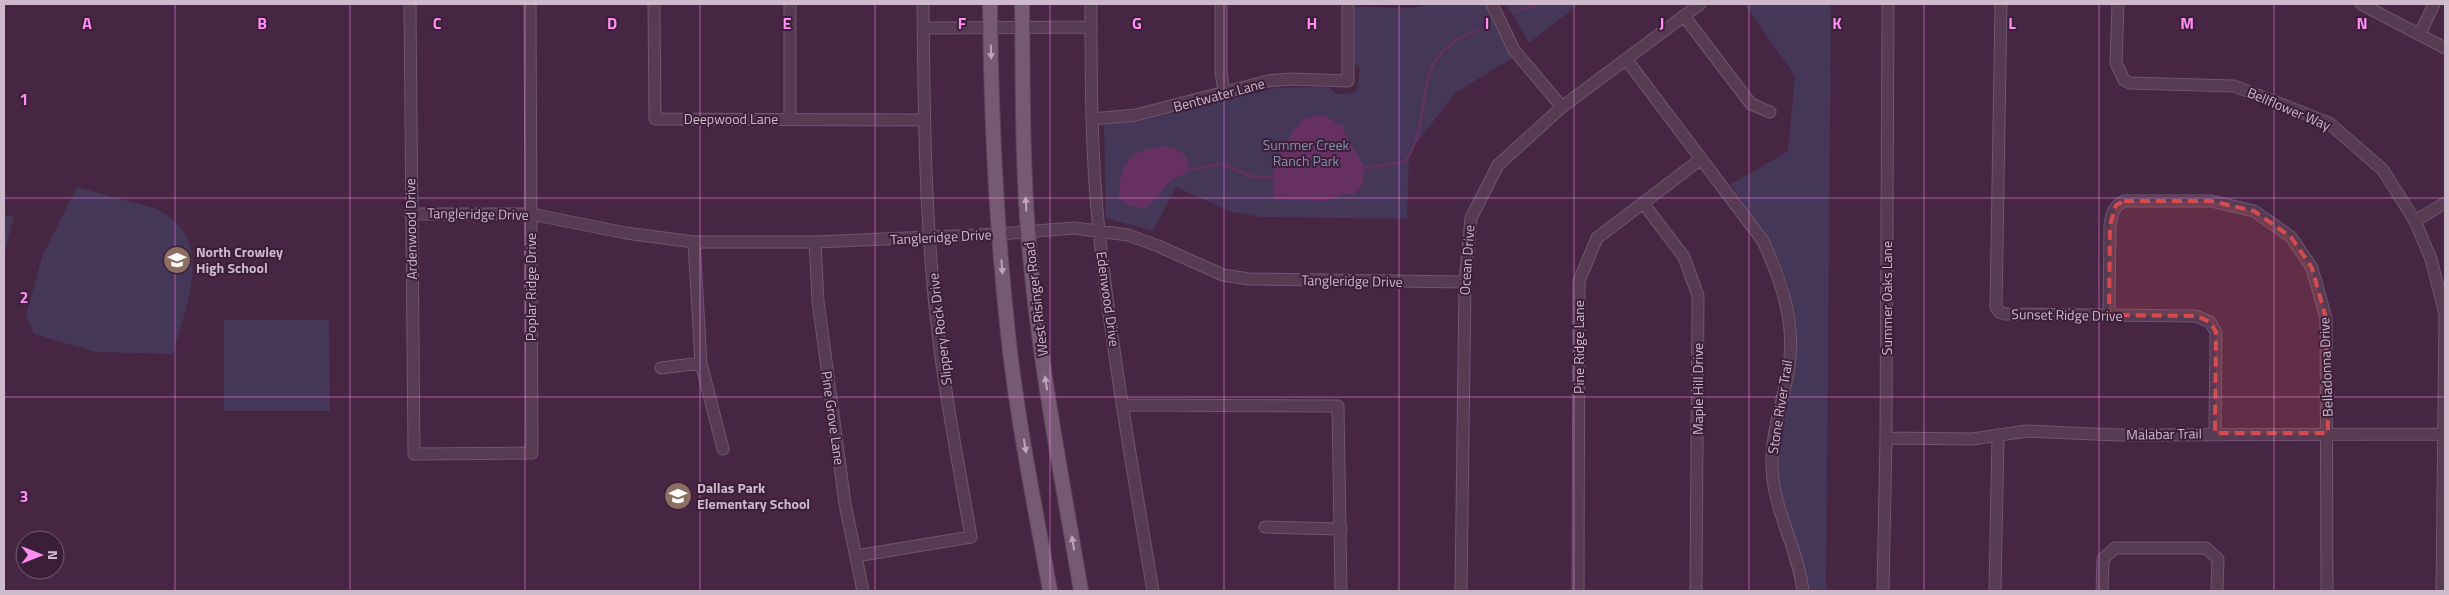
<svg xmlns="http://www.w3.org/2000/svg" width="2449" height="595" font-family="'Titillium Web',sans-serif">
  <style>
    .green { fill: #443757 }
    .water { fill: #663162 }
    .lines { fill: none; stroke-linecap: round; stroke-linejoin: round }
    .stream { stroke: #663162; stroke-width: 2.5 }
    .minor-casing { stroke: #70566e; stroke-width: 13 }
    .major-casing { stroke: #5f445c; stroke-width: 16 }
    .minor { stroke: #563b53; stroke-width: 11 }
    .major { stroke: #765973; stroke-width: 14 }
    .oneway { fill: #bda6ba }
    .marked { fill: #d44c51; fill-opacity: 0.2; stroke: #d44c51; stroke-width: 4; stroke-dasharray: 10 6; stroke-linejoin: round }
    .grid { fill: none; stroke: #ff8df2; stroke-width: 1; stroke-opacity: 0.55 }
    .labels { text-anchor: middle; stroke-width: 4; stroke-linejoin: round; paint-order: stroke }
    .street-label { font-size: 14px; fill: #cfb9cc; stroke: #3b1f39 }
    .park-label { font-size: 14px; fill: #8490af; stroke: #3b1f39 }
    .poi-label { font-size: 14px; font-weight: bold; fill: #cfb9cc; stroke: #3b1f39; text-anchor: start }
    .grid-label { font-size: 16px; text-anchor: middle; font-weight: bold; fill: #ff8df2; stroke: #3b1f39; stroke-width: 4; stroke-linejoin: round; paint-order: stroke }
  </style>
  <rect width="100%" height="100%" fill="#472644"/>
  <path class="green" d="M1429,4h56l29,53 -59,36 -46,60 -2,66 -146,-2 -29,-5 -56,-25 -23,44 -47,-13 -2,-94 36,-3 135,-33 54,-1 8,7h10l10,-3 3,-22 -7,-8 1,-54 58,1z
    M1506,4h73l-50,39z
    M1744,4h87l-5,587h-18l-26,-88 -4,-24v-33l14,-137 -4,-24 -10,-27 -47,-74 57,-33 7,-75z
    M77,187l77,21c64,28 32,96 19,146l-77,-2 -62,-18 -8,-18 16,-59z
    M4,215l10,2 -10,37z
    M224,320h105l1,91h-106z"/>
  <path class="water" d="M1325,115l14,10h6l-2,5 22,38 -3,17 -8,10 -10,-1 -18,7 -53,-2c3,-9 -1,-15 0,-23 4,-22 17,-42 31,-58z
    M1163,146l11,2 12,8 4,14 -21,12 -19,23 -7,4 -17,-5 -7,-6c1,-36 8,-47 44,-52z"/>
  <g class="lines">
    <path class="stream" d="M1514,12l26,-8
      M1362,168l43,-6c34,-49 -3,-106 74,-132
      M1190,170l31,-6 33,13h21"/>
    <g class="minor-casing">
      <path id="minor" d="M410,4l4,450 118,-1 -2,-449
        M654,4l1,115 269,1
        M790,4v115
        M1091,4c0,75 0,152 8,227 13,121 34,241 54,360
        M1221,4v68l3,20
        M1492,4l22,46 48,57
        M2001,4l-5,303 3,5 7,2 190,2 14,6 6,10 -1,101
        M2118,4l-2,59 8,17 6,3 104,3 95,37 54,47 32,51 16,38 14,55 -3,277
        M2361,4l84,44
        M1684,16l67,88 19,8
        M923,28l168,-1
        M2420,34l14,-30
        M1626,59l137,182c19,41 34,85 25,132 -6,31 -17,61 -16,93 1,44 26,82 31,125
        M1092,119l44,-4 132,-34 22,-2 58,2v-77
        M1643,203l41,54 14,39 -2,295
        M410,214h121l95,19 68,9h121l184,-8 75,-6 54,7 30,11 65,29 26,4 216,3
        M2415,221l30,-18
        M694,242l7,121 22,86
        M815,242l3,59 27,203 18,87
        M2109,315l1,-90c2,-12 3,-18 14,-24h87l43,10 37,26 21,31 14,50 1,273
        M661,368l40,-5
        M1122,405l216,1 3,185
        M1886,438l86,1 55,-8 89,4 327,-1
        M1265,527l76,2
        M856,556l115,-19c-11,-65 -24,-130 -32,-195 -14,-113 -15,-225 -16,-338
        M1461,591l4,-309 6,-64 27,-53 64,-58 138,-103
        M1578,591l1,-310 18,-43 104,-79
        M1883,591l3,-153 2,-434
        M1995,591l3,-156
        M2102,591l1,-32 12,-11h91l12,11 -1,32"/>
    </g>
    <g class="major-casing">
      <path id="major" d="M990,4c1,110 6,220 18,329 9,87 27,173 42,258
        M1022,4c1,76 0,151 6,227 9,121 33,241 53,360"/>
    </g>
    <use href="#minor" class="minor"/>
    <use href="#major" class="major"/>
  </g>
  <defs><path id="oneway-solid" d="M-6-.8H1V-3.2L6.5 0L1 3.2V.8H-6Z" transform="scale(1.25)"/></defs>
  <g class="oneway">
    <use href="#oneway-solid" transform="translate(991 52) rotate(89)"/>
    <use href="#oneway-solid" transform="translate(1026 204) rotate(-93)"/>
    <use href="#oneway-solid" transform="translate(1002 267) rotate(85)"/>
    <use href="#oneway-solid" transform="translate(1046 383) rotate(-99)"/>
    <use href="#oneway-solid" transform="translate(1025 446) rotate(81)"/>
    <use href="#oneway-solid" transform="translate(1073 543) rotate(-99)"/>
  </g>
  <path class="marked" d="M2124,201h87l43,10 37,26 21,31 14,50 2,115h-113l1,-101 -6,-10 -14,-6 -87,-1 1,-90 6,-20z"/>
  <path class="grid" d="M175,4v587M350,4v587M525,4v587M700,4v587M875,4v587M1050,4v587M1224,4v587M1399,4v587M1574,4v587M1749,4v587M1924,4v587M2099,4v587M2274,4v587M4,198h2441M4,397h2441"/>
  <defs>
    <g id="school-disc" transform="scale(1.4375)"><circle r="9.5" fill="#8d6e63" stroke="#3b1f39"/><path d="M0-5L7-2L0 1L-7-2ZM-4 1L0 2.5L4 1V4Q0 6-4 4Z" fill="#fff"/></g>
  </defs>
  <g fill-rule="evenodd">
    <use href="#school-disc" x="177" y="260"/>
    <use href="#school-disc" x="678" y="496"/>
  </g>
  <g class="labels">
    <g class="street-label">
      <text transform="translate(1219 95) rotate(-15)" y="5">Bentwater Lane</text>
      <text transform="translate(2289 109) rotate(23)" y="5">Bellflower Way</text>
      <text x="731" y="124">Deepwood Lane</text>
      <text transform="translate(478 214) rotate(1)" y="5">Tangleridge Drive</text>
      <text transform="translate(411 229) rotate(-91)" y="5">Ardenwood Drive</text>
      <text transform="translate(941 237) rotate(-3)" y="5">Tangleridge Drive</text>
      <text transform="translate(1467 260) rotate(-86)" y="5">Ocean Drive</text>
      <text transform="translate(1352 281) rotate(1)" y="5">Tangleridge Drive</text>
      <text transform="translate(531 287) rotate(-90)" y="5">Poplar Ridge Drive</text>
      <text transform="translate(1887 298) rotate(-90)" y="5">Summer Oaks Lane</text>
      <text transform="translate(1036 299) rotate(-97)" y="5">West Risinger Road</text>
      <text transform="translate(1108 299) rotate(82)" y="5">Edenwood Drive</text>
      <text transform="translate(2067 315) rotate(1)" y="5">Sunset Ridge Drive</text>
      <text transform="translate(940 329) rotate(-97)" y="5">Slippery Rock Drive</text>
      <text transform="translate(1579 347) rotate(-90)" y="5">Pine Ridge Lane</text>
      <text transform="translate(2326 367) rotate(-92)" y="5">Belladonna Drive</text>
      <text transform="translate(1698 389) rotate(-90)" y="5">Maple Hill Drive</text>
      <text transform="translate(1780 407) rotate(-81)" y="5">Stone River Trail</text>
      <text transform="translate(833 418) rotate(82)" y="5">Pine Grove Lane</text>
      <text transform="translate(2164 434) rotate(-1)" y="5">Malabar Trail</text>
    </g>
    <g class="park-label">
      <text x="1306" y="150">Summer Creek<tspan x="1306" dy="16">Ranch Park</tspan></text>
    </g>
    <g class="poi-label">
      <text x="196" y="257">North Crowley<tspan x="196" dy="16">High School</tspan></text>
      <text x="697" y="493">Dallas Park<tspan x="697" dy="16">Elementary School</tspan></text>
    </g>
  </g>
  <g class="grid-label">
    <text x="87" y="29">A</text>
    <text x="262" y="29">B</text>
    <text x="437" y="29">C</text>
    <text x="612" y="29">D</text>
    <text x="787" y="29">E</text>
    <text x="962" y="29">F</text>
    <text x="1137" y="29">G</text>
    <text x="1312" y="29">H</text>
    <text x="1487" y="29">I</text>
    <text x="1662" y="29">J</text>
    <text x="1837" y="29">K</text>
    <text x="2012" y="29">L</text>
    <text x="2187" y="29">M</text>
    <text x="2362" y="29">N</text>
    <text x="24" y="105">1</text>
    <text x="24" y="303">2</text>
    <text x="24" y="502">3</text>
  </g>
  <rect width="2449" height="595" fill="none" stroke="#cfb9cc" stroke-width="10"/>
  <g transform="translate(40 555) rotate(90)"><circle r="24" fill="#3b1f39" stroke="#765d74"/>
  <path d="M0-4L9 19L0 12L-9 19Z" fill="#ff8df2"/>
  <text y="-8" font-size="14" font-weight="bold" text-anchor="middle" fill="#cfb9cc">N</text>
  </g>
</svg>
